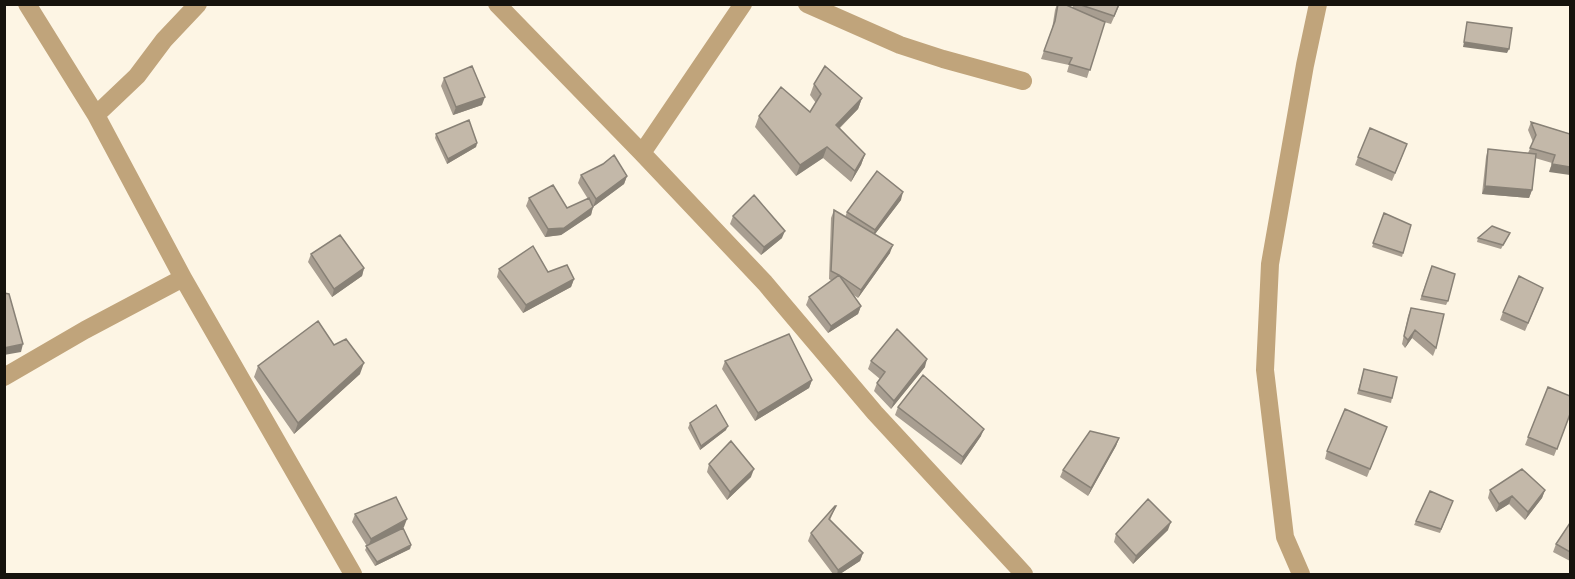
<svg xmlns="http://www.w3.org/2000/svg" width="1575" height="579" font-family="'Space Grotesk',sans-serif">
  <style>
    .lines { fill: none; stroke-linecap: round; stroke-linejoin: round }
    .minor { stroke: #c0a47b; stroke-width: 18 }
    .wall { fill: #a89e91 }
    .shaded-wall { fill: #888176 }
    .building { fill: #c3b8a9; stroke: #888176; stroke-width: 1.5 }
  </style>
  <rect width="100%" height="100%" fill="#fdf5e4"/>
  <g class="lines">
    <path class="minor" d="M27,4l69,111 87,163 170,296
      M497,4l145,149 123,130 110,130 149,161
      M807,4l93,41 43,14 80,22
      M96,115l41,-39 27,-36 34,-36
      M642,153l101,-149
      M4,377l81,-47 98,-52
      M1301,574l-16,-37 -20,-167 5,-106 35,-199 13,-61"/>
  </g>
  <path class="wall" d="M1057,4h7l8,4 2,-4h46l-9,20 -7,-2 -17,56 -20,-6 2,-7 -28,-6 11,-30 3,-19z
    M444,78l38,27 -29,10 -12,-29z
    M814,84l48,14 -4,11 -18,19 25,26 -4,11 -10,17 -28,-24 -27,18 -41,-49 4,-11 51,-4 6,-9 -6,-8z
    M1531,122l39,12 -21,38 3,-9 -17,-5 -3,32 -3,8 -47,-4 4,-37 2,-8 40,4 5,-11 -5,-12z
    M436,134l41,9 -1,4 -29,17 -12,-26z
    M1404,152l-12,29 -37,-16 3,-8z
    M581,175l46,1 -3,8 -31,23 -2,8 -30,20 -16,2 -19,-31 3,-8 38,10 21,-9 -10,-16z
    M901,200l-26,34 15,19 -32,45 -6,-4 9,12 -3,8 -30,19 -22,-28 3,-8 23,-16 -3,-2 2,-61 3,-8 11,7 2,-5z
    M1384,213l19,40 -1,4 -30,-10z
    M733,216l49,22 -21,17 -31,-31z
    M1510,233l-9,16 -24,-7 1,-4z
    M311,254l53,14 -2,8 -30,21 -24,-35z
    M1432,266l16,35 -2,4 -26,-5z
    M499,269l49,3 26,7 -3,8 -48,26 -26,-36z
    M1540,296l-15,35 -25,-11 3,-8z
    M1411,308l25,40 -3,8 -21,-18 -7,10 -3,-4 6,-28z
    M334,345l26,29 -66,60 -40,-57 4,-11z
    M725,361l87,19 -3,8 -54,33 -33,-52z
    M871,361l54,6 -34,42 -17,-18 3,-8 3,-4 -12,-10z
    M1363,373l29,25 -1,5 -34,-9z
    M1548,387l22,28 -16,41 -29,-11z
    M898,407l83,29 -20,29 -66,-50z
    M690,423l36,7 -26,20 -12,-22z
    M1387,427l-20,50 -42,-18 2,-8z
    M1119,438l-3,8 -28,50 -28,-19 3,-7z
    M709,464l42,13 -24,23 -20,-28z
    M1490,490h55l-3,8 -17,22 -16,-16 -13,8 -8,-14z
    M1453,501l-13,32 -26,-8 2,-4z
    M836,506l-6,14 33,33 -3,8 -20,13h-7l-25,-33 3,-8z
    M355,514l49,13 -12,7 19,11 -1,4 -35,17 -10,-16 2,-4 -15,-24z
    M1570,523v38l-17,-9 3,-8z
    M1168,530l-35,34 -19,-22 2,-8z"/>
  <path class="shaded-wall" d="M1464,42l45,7 -2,4 -44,-6z
    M485,97l-3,8 -29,10 3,-8z
    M862,98l-4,11 -26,26 4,-10z
    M477,143l-1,4 -29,17 1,-5z
    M827,147l-4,11 -27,18 4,-11z
    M865,154l-4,11 -10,17 4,-11z
    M1552,164l18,3v8l-21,-3z
    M627,176l-3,8 -31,23 3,-8z
    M1485,186l47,4 -3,8 -47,-4z
    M903,192l-2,8 -29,38 3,-8z
    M593,207l-2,8 -30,20 -16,2 3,-8z
    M785,231l-3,7 -21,17 3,-8z
    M893,245l-3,8 -32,45 3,-8z
    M364,268l-2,8 -30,21 2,-8z
    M574,279l-3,8 -48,26 3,-8z
    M861,306l-3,8 -30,19 3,-7z
    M1415,330l-3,8 -7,10 3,-8z
    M23,344l-2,8 -17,3v-7z
    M927,359l-2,8 -34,42 3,-8z
    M364,363l-4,11 -66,60 4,-11z
    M812,380l-3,8 -54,33 3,-8z
    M728,426l-2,4 -26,20 1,-4z
    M984,429l-3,7 -20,29 2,-8z
    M1119,438l-3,8 -28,50 3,-8z
    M754,469l-3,8 -24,23 3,-8z
    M1545,490l-3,8 -17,22 3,-8z
    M1512,496l-3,8 -13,8 3,-8z
    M407,519l-3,8 -36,20 3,-8z
    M1171,522l-3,8 -35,34 3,-8z
    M411,545l-1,4 -35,17 2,-4z
    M863,553l-3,8 -20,13h-3l1,-4z"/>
  <path class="building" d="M1058,4h6l41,18 -15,48 -21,-6 3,-6 -28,-7 11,-30z
    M1078,4h41l-5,12z
    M1467,22l45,6 -3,21 -45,-7z
    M472,66l13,31 -29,10 -12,-29z
    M825,66l37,32 -26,27 29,29 -10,17 -28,-24 -27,18 -41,-49 22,-29 29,25 11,-18 -7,-10z
    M469,120l8,23 -29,16 -12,-25z
    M1531,122l39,12v33l-18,-3 3,-9 -25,-7 6,-13z
    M1370,128l37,16 -12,29 -37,-16z
    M1488,149l48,5 -4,36 -47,-4z
    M614,155l13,21 -31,23 -15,-24 22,-11z
    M877,171l26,21 -28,38 -28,-18z
    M553,185l14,23 22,-10 4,9 -29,21 -16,1 -19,-31z
    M754,195l31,36 -21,16 -31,-31z
    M834,210l59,35 -32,45 -22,-15 22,31 -30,20 -22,-29 30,-22 -8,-4z
    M1384,213l27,12 -8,28 -30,-10z
    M1492,226l18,7 -7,12 -25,-7z
    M340,235l24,33 -30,21 -23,-35z
    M533,246l15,26 19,-7 7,14 -48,26 -27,-36z
    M1432,266l23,8 -7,27 -26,-5z
    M1519,276l24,12 -15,35 -25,-11z
    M4,293l5,1 14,50 -19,4z
    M1411,308l33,6 -8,34 -21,-18 -7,10 -4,-4z
    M318,321l16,24 12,-6 18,24 -66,60 -40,-57z
    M897,329l30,30 -33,42 -17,-18 8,-11 -14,-11z
    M789,334l23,46 -54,33 -33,-52z
    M1364,369l33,8 -5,21 -33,-8z
    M923,375l61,54 -21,28 -65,-50z
    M1548,387l22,9v18l-13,35 -29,-12z
    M716,405l12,21 -27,20 -11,-23z
    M1345,409l42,18 -17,42 -43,-18z
    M1090,431l29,7 -28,50 -28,-18z
    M731,441l23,28 -24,23 -21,-28z
    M1522,469l23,21 -17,22 -16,-16 -13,8 -9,-14z
    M1430,491l23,10 -12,28 -25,-8z
    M396,497l11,22 -36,20 -16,-25z
    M1148,499l23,23 -35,34 -20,-22z
    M835,506h1l-7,13 34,34 -25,17 -27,-37z
    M1570,523v29l-14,-8z
    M403,528l8,17 -34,17 -11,-16z"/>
  <rect width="1575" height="579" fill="none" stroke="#16130d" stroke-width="12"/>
</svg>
